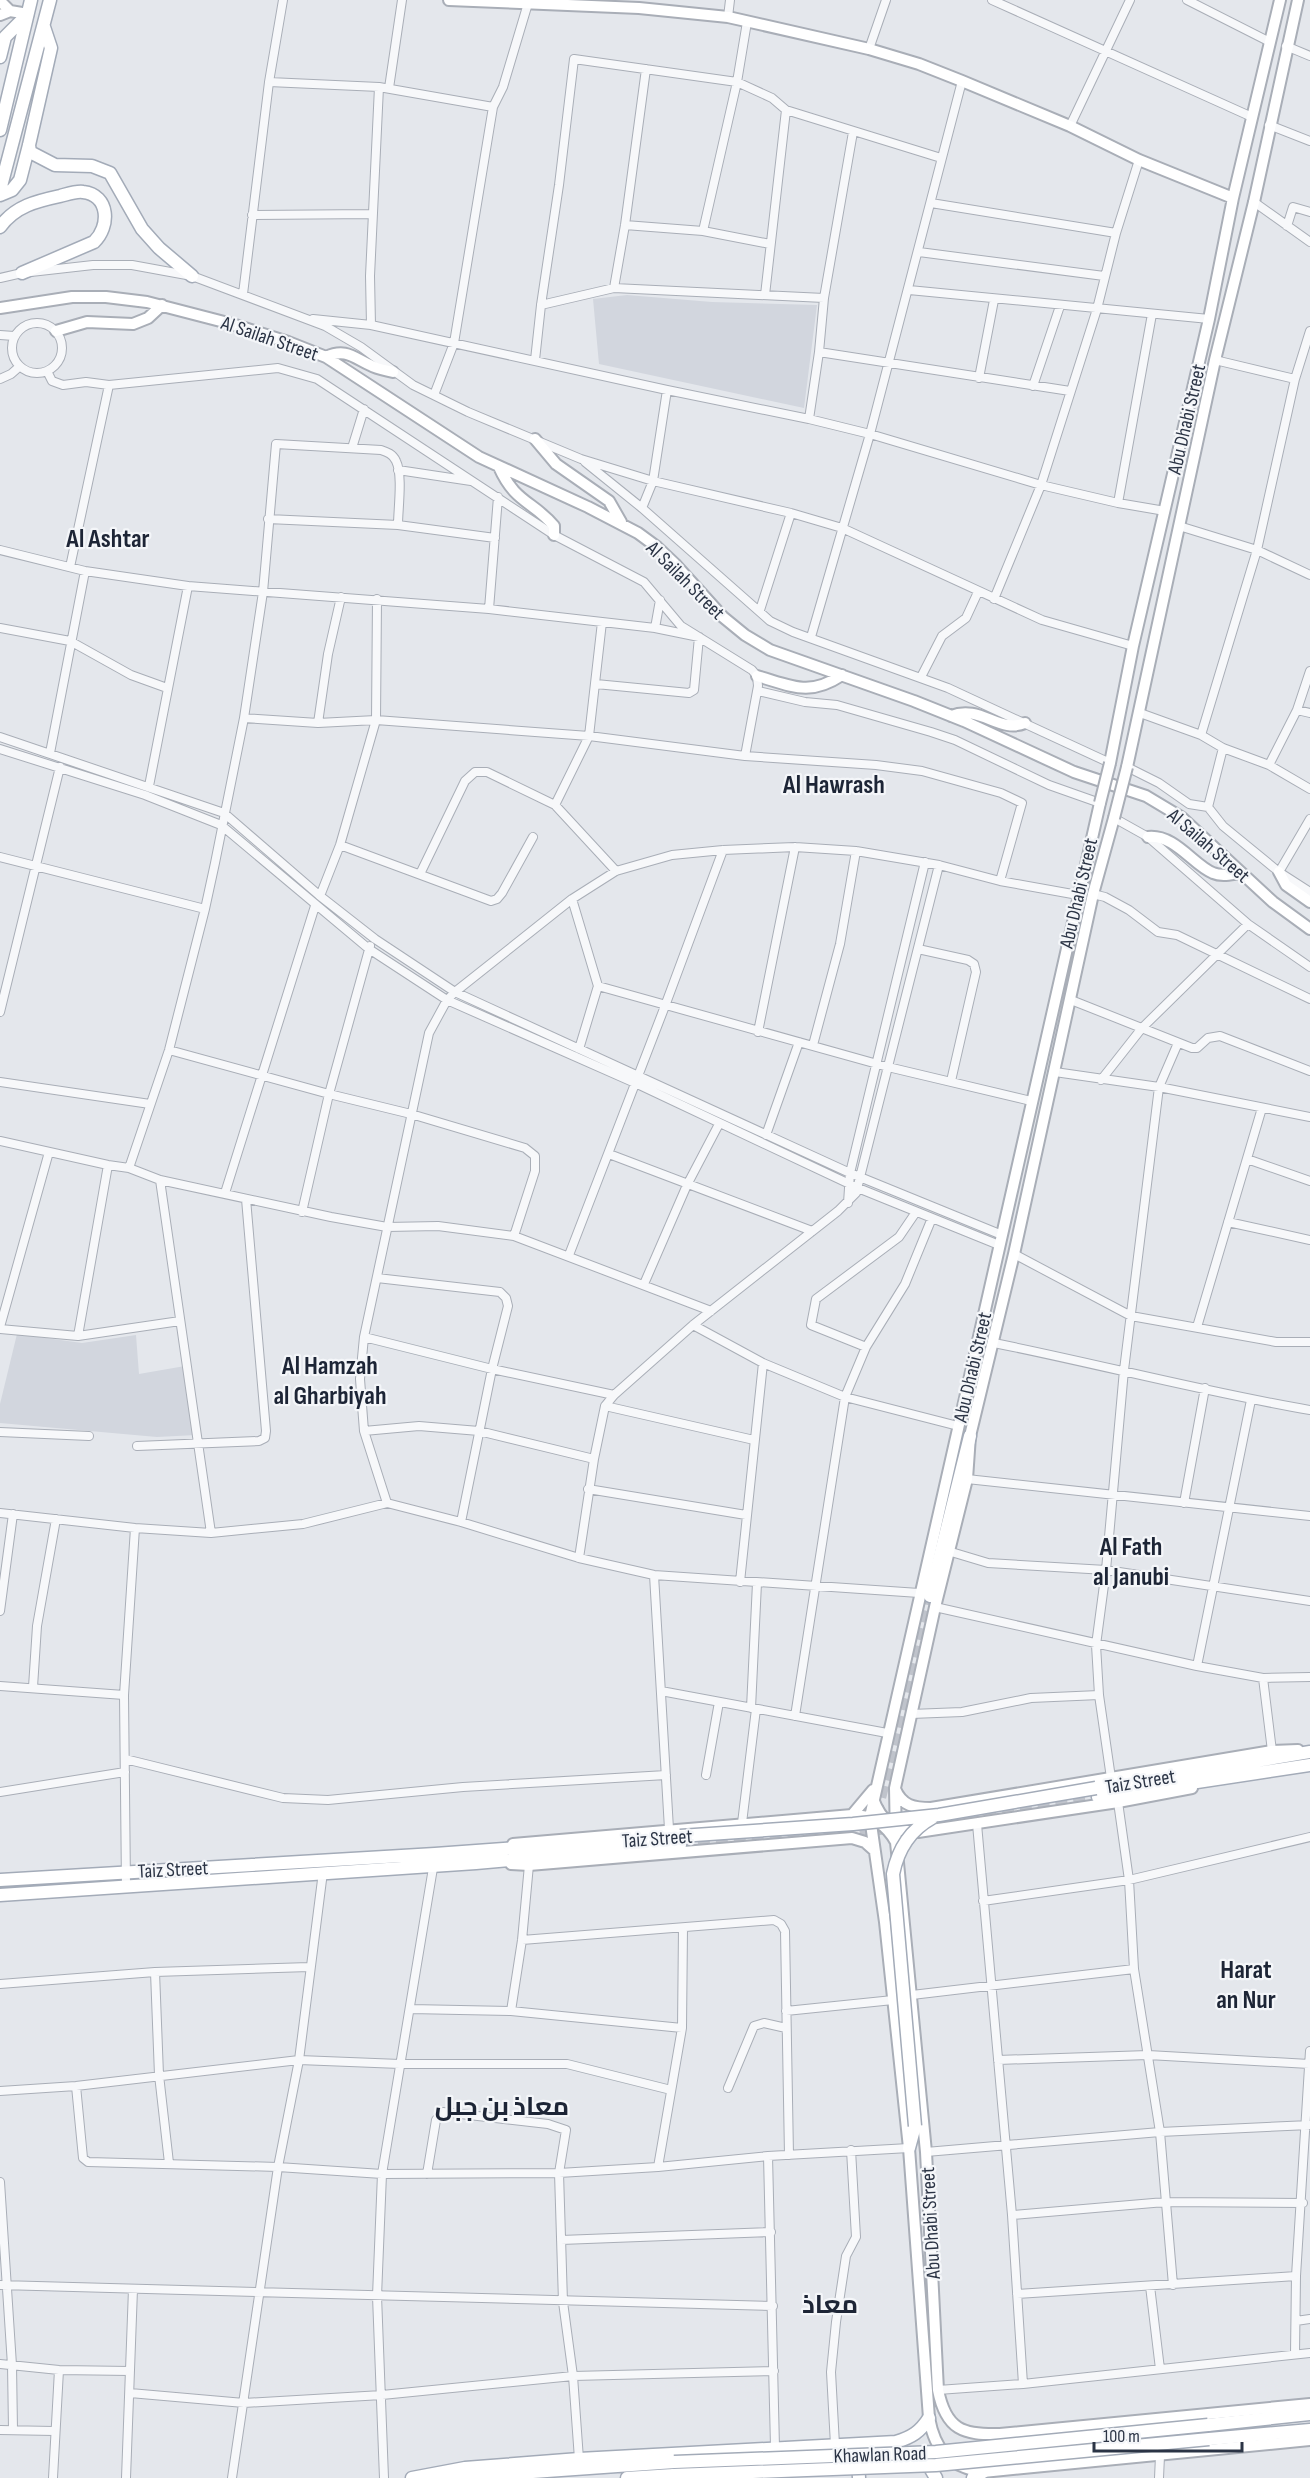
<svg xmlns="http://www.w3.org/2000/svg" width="1310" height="2478" font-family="'Sofia Sans Condensed',Cairo,sans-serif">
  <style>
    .built { fill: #d2d6de }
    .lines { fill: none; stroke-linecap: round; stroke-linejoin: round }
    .primary-tunnel { stroke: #bfc3cb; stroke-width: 12; stroke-dasharray: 12 6; stroke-linecap: butt }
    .street-casing { stroke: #a9aeb7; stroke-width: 10 }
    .secondary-casing { stroke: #a9aeb7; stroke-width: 14 }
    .primary-casing { stroke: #a3abb8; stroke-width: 15 }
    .street { stroke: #f7f8fa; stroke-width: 8 }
    .secondary { stroke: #fff; stroke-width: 10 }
    .primary { stroke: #fff; stroke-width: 12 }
    .secondary-bridge-casing { stroke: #a9aeb7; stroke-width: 14; stroke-linecap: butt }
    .primary-bridge-casing { stroke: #a3abb8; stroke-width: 15; stroke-linecap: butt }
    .secondary-bridge { stroke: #fff; stroke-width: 10 }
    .primary-bridge { stroke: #fff; stroke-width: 12 }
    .labels { text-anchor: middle; stroke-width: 4.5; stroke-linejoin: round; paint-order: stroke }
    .street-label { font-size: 20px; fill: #2b3445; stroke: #f4f6f9 }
    .district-label { font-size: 26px; font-weight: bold; fill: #1d2536; stroke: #f4f6f9 }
  </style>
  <rect width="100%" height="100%" fill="#e4e7ec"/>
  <path class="built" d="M627,295l85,7 105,3 -13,103 -205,-44 -6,-65z
    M17,1334l65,9 54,-8 3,39 46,-8 11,69 -39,2 -157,-14v-19z"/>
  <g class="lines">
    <path class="primary-tunnel" d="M874,1814l5,-12 15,-58 36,-148
      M680,1845l173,-13 88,-10 157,-25"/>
    <g class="street-casing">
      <path id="street" d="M992,0l260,117
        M1187,0l83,42
        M728,17l2,-17
        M1286,46l24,10
        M869,49l17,-49
        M269,82l110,5 114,20
        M389,88l13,-88
        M1269,125l41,16
        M1070,126l60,-126
        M1254,202l56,40
        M931,203l185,30
        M252,215l121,-1
        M625,225l78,6 67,13
        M1287,226l6,-19 17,5
        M703,231l34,-149 10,-60
        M919,252l185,24
        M0,278l22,-5 71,-8h39l60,11 133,50 36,21 52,38 55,27 113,47 72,22 138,32 51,15 200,92 91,26
        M614,288l11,-63 21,-156
        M909,290l300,29
        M243,294l26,-212 14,-82
        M765,295l21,-185
        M541,305l73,-17 210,10
        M313,319l58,6 296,65 142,29 61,15 171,51 77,18 47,8
        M12 348a25 25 0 1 1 50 0a25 25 0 1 1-50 0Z
        M371,325l-1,-49 9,-189
        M0,335l14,1
        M819,352l251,39
        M535,360l6,-55 18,-120 15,-126 163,23 35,16 14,12 155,48
        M1215,360l80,19
        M47,371l5,10 11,4 23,-3 23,3 169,-17 39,11 237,156 90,47 37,44 71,44 5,6 1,10 -13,70
        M979,378l15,-78
        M0,379l11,-5 8,-7
        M1033,386l27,-80
        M434,395l20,-52 39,-236 10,-20 26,-87
        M809,419l10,-67 5,-54 29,-166
        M352,448l12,-39
        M585,462l57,46 128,113 23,11 155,56 162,75
        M398,470l73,11
        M1118,503l34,-189
        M642,508l11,-27 14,-91
        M268,519l130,6 97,13
        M1179,526l78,24 53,25
        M0,550l85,21 103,15 301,23 166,19 44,9 -5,53 -5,3 -93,-9
        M70,567l39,-182
        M994,599l47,-114 56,-176 19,-76 23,-73
        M489,609l9,-112
        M760,610l31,-97
        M0,628l70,13 61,34 36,13
        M655,628l5,-28
        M811,637l59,-203 92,-353
        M1310,671l-13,39 13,3
        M921,677l21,-41 24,-18 12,-26
        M758,691l47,11 32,3 94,27 24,8 94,45 51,18
        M1140,713l61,22 22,13 46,17 41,24
        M244,718l74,5 58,-3 213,16 156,20 131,9 46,6 79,22 21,10 -22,78
        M318,723l10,-69 13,-57
        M1201,735l56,-185 38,-171 15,-48
        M0,737l224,76 96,83 55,43 80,53 395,181 152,62
        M0,749l145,46 76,30 148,124 78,51 188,83 223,105 141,57
        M50,753l35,-182
        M1269,765l28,-55
        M1127,767l32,16 30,21 19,3 15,19 56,46 31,20
        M149,786l39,-200
        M555,805l34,-69 13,-114
        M1208,807l15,-59
        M1114,818l34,19 100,87 62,43
        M340,845l151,56 6,-2 5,-6 31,-56
        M0,857l205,52
        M1279,872l31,-53
        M420,874l45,-93 10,-9h12l68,33 61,66
        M1093,894l12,3 24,13 29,22 19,3 133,64
        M320,896l20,-51 36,-125 1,-121
        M572,899l26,87 -19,63
        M918,949l50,11 6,4 2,8 -25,109
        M598,986l290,81 143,34
        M1071,1000l121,48h5l11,-10 12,-2 90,35
        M0,1012l60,-245
        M758,1032l37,-185
        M813,1045l27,-101 16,-93
        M169,1050l160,44 82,20 114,34 10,8v15l-21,65
        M1055,1072l104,15 151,30
        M1101,1080l41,-52 106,-104
        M0,1082l150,22
        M766,1135l33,-93
        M0,1141l108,24 21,3 31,12 171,37 56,10 51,-1 76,10 197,75
        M609,1154l203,77
        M1247,1159l63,22
        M129,1168l40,-118 36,-141 10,-46 29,-145 19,-126 13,-148 105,6c6,2 12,4 15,11 7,14 2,48 2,64
        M160,1180l51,353
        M225,1193l90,-287
        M848,1203l2,-30 75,-311
        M302,1212l27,-118 41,-148
        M1228,1222l82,18
        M1014,1254l117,62 145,26h34
        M569,1255l96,-249 58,-156
        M377,1278l123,14 6,6 2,8 -16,63 -31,153
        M644,1284l43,-99 32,-61
        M693,1325l70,38 82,34 113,29
        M0,1327l49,-175
        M1197,1327l65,-219
        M0,1329l78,7 102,-15
        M78,1336l30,-171
        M364,1337l128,32 122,26
        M994,1343c105,21 210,49 316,67
        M866,1347l-55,-22 5,-26 83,-62 17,-25
        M605,1406l149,34
        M364,1431l55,-5 60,5 115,28
        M0,1432l89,4
        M137,1446l122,-5 6,-3 1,-7 -20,-232
        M967,1479l343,37
        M588,1489l158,26
        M387,1503l-23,-72 -4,-52 4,-42 65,-304 18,-33 8,-8 117,-93 44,-28 56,-16 51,-5 72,-3 61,4 83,14 61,16 78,14
        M1184,1503l21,-115
        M0,1513l135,15 76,5 92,-9 84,-21 74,19 118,36 75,17 265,18
        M948,1551l40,12 118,7 204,31
        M579,1558l15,-99 11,-53 9,-11 79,-70 145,-114 18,-18 83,-328
        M654,1575l15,254
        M740,1582l23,-219
        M935,1607l262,59 66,12 47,-1
        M0,1611l13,-97
        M1197,1666l54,-266
        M1263,1678l9,73
        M0,1686l124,9
        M33,1687l4,-61 19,-107
        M661,1691l226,42
        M751,1708l6,-125
        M911,1714l51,-2 69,-14 68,-3
        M795,1716l50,-319 21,-50 39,-63 27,-66
        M125,1759l158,39 45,2 135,-13 203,-12
        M706,1775l13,-73
        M1111,1778l-12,-83 -3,-50 10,-75 18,-200 35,-283 19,-44
        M0,1792l125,-20
        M1118,1802l11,78 5,89 26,163 13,153
        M742,1823l14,-114
        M977,1824l35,391 11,169
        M126,1886l-2,-191 11,-167
        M983,1901l146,-21 181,-43
        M522,1940l252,-20 7,4 4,7 4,224
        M155,1972l4,103 10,88
        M0,1984l155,-12 154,-5
        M912,1995l222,-26
        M410,2009l101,2 171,17
        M511,2011l11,-71 7,-75
        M786,2011l107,-11
        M998,2060l150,-5 161,9
        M76,2086l7,72 5,4 190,5 104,7 177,-1 99,-6 110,-11
        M728,2088l26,-62 10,-3 22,5
        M0,2091l76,-5 223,-26 101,4h167l104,26
        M926,2152l234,-20 150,-7
        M658,2167l24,-139 1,-100
        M0,2182l12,183 1,65
        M1012,2215l153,-13 138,1
        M561,2240l210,-8
        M0,2285l773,21
        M1150,2286l10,83
        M1017,2294l279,-18
        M1296,2321l14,-2
        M1295,2354l1,-78 14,-225
        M0,2364l59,6 71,1
        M938,2390l85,-6 287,-31
        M130,2393l114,10 138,-8 191,-19 -10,-74 -4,-129 7,-43 -18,-6 -105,-12 -7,8 -9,54
        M0,2430l54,1
        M835,2445l-4,-73 5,-50 10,-66 10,-19 -5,-87
        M775,2447l-7,-291 141,-8
        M579,2459l-6,-83 201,-5
        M53,2478l6,-108
        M126,2478l7,-189
        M232,2478l46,-311 21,-107 24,-188
        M384,2478l-7,-182 5,-122 52,-312
        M1159,2478l1,-22"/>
    </g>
    <g class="secondary-casing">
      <path id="secondary" d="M449,0l190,8 89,9 141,32 50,15 43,17 108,45 69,34 94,38
        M0,1l10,10
        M0,15l10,-4 18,3
        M0,308l72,-11h34l41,5 85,22 56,18 38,15 153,100 109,50 50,26 19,14 18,17 48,53 22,18 25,15 144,51 50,20 110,51 72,24 35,21 92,85 37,27
        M56,331l31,-9 46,2 15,-6 14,-13
        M326,357c19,-9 27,0 44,8 7,4 15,5 23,7
        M535,439l21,25 53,37 12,21
        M499,467c16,36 34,34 55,59v9
        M757,676c35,10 52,21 85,-1
        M951,716c29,-12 49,18 74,7
        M1110,763l23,-117 76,-327 24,-121 47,-198
        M1127,767l88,-407 39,-158 44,-202
        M1100,803l-230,1014 15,105 24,226 20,270c6,32 20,49 54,54l327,-32
        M1114,818l-21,76 -79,360 -44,182 -3,43 -32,128 -40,181 1,54 30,310 12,238c8,40 25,45 62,44l310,-30
        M1148,837c27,-3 46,29 65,36 9,4 19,1 28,0
        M1279,872l7,13 24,17
        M895,1789c7,17 19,19 36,19l341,-57 26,-1
        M873,1799c8,22 22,33 45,33l200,-30 74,-14
        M852,1815l21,-25
        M513,1844l339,-29c20,0 34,9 44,27
        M511,1864l18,1 323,-27 13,4 9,8"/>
    </g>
    <g class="primary-casing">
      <path id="primary" d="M0,57l5,-20 22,-22
        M0,130l31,-130
        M29,145l1,7 25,13 37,1 18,7 32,56 17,19 33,28
        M0,190l50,-190
        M0,195l12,-5 8,-10 9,-35 22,-97 -7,-21
        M0,227c15,-21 37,-26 60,-31 8,-2 16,-5 23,-4 27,3 27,35 11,50l-72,31
        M930,1596l40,-160
        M1096,1788l214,-36
        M1098,1797l212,-32
        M0,1880l435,-26 245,-18
        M0,1895l476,-32 204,-18
        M909,2148l6,-22
        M1208,2425l102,-11
        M1209,2439l101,-9
        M857,2445l2,33
        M925,2459l11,19
        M412,2478l53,-10 114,-9 317,-17c16,-5 24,-10 33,-24
        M448,2478l226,-16
        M627,2478l47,-3
        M973,2478l10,-6"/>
    </g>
    <use href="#street" class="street"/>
    <use href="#secondary" class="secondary"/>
    <use href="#primary" class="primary"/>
    <g class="secondary-bridge-casing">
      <path id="secondary-bridge" d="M1100,803l10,-40
        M1114,818l13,-51"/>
    </g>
    <g class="primary-bridge-casing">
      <path id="primary-bridge" d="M680,1836l173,-12 86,-9 157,-27
        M915,2126l-22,-252c5,-25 17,-44 39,-56
        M674,2462l262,-10 272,-27
        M674,2475l262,-10 273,-26"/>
    </g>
    <use href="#secondary-bridge" class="secondary-bridge"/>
    <use href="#primary-bridge" class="primary-bridge"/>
  </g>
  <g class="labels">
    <g class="street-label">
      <text transform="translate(270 338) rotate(19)" y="7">Al Sailah Street</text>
      <text transform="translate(1186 419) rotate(-77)" y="7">Abu Dhabi Street</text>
      <text transform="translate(686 580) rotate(45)" y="7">Al Sailah Street</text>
      <text transform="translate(1209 845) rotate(41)" y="7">Al Sailah Street</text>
      <text transform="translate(1078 893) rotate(-77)" y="7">Abu Dhabi Street</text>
      <text transform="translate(972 1367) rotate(-77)" y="7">Abu Dhabi Street</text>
      <text transform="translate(1140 1781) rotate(-9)" y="7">Taiz Street</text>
      <text transform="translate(657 1838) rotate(-4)" y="7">Taiz Street</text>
      <text transform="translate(173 1869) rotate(-3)" y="7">Taiz Street</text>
      <text transform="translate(930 2223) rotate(-93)" y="7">Abu Dhabi Street</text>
      <text transform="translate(880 2454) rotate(-2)" y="7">Khawlan Road</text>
    </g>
    <g class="district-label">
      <text x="108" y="547">Al Ashtar</text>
      <text x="834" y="793">Al Hawrash</text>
      <text x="330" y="1374">Al Hamzah<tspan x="330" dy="30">al Gharbiyah</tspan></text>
      <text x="1131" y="1555">Al Fath<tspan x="1131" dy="30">al Janubi</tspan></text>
      <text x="1246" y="1978">Harat<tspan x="1246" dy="30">an Nur</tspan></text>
      <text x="502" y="2115">معاذ بن جبل</text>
      <text x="830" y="2313">معاذ</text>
    </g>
  </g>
  <path d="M1094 2442v9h148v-9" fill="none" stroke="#2b3445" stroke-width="3"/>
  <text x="1103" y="2442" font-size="18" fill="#2b3445" stroke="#f4f6f9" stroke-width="4.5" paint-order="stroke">100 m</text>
</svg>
